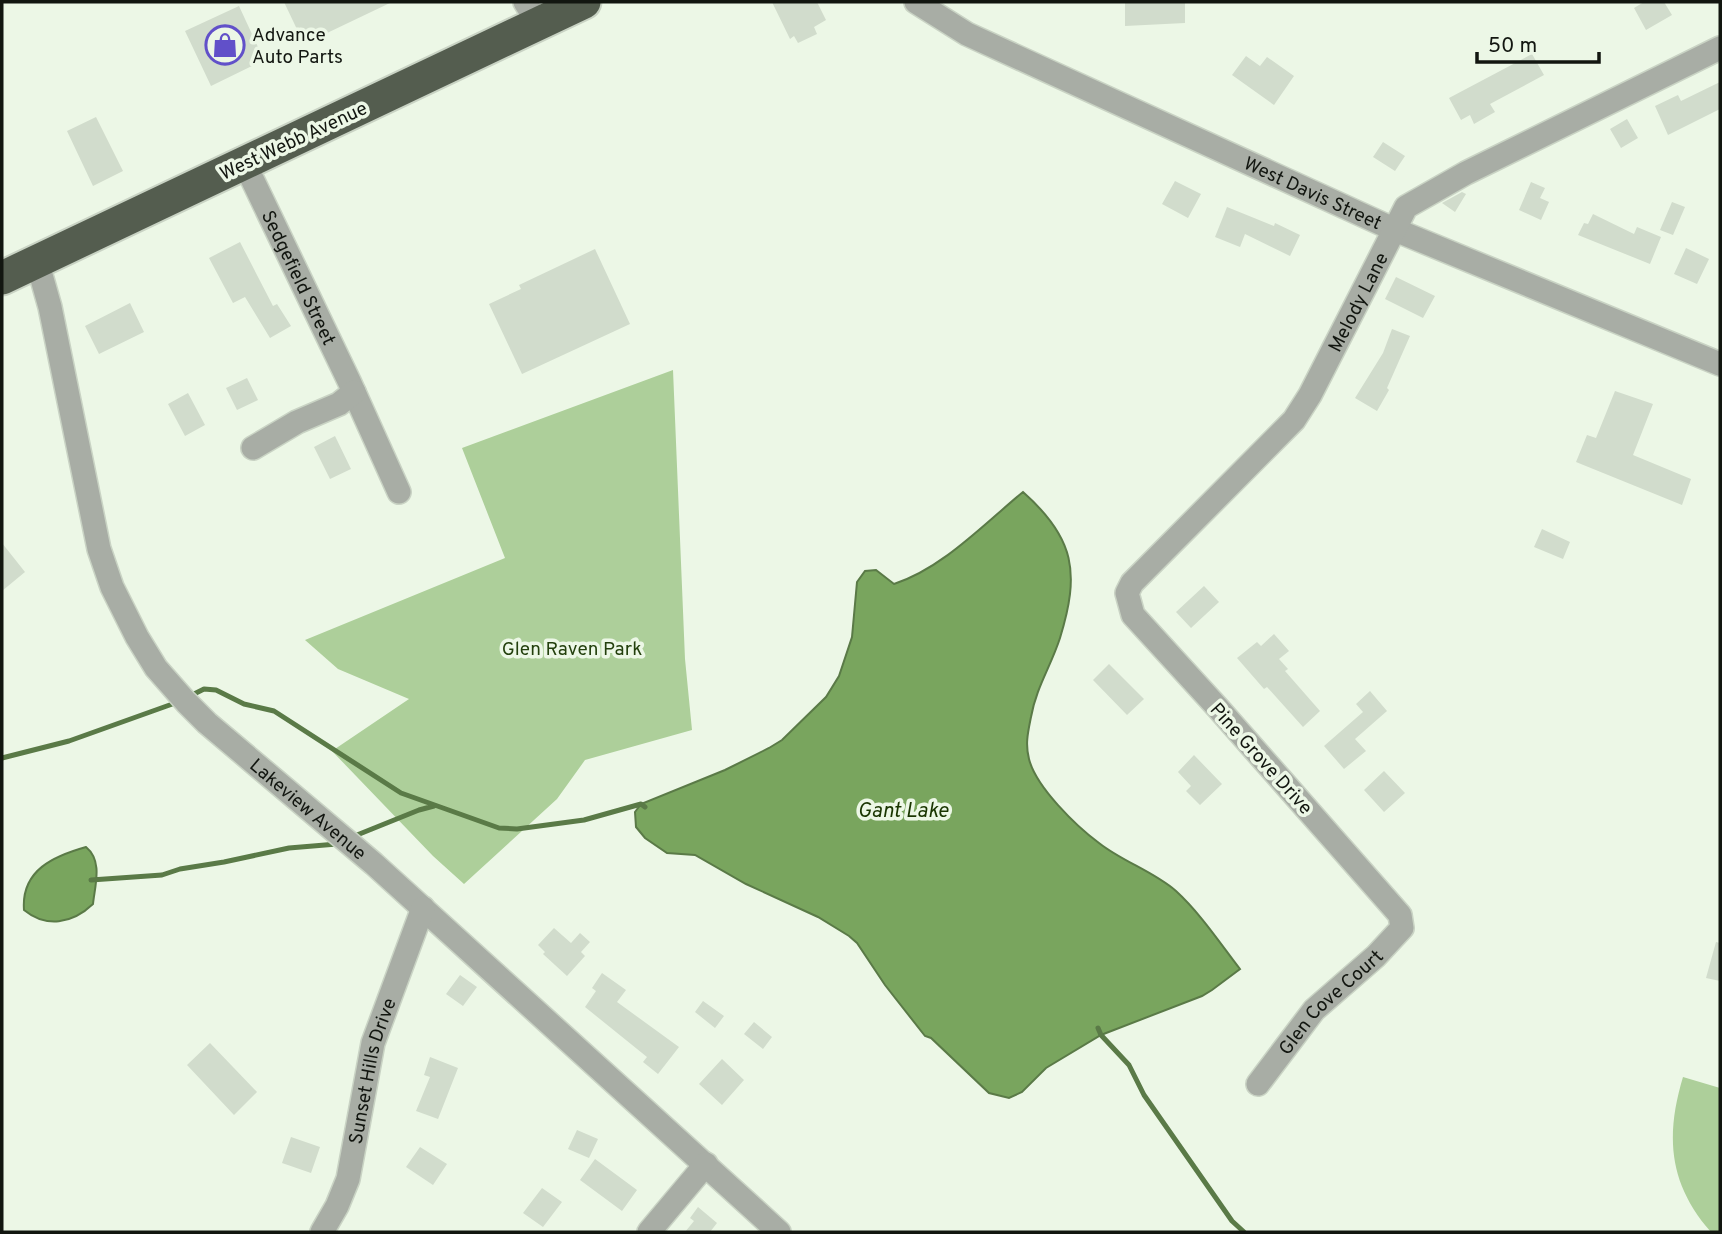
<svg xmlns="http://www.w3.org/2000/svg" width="1722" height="1234" font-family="Overpass,sans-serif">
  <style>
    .green { fill: #adcf9a }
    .water { fill: #79a55e; stroke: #5a7a47; stroke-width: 2 }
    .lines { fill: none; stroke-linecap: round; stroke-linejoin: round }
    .stream { stroke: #5a7a47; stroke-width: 5 }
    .building { fill: #d1dccc }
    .minor-casing { stroke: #c9d3c4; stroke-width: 26 }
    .highway-casing { stroke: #c9d3c4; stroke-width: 37 }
    .minor { stroke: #a8ada5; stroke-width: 23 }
    .highway { stroke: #545d4f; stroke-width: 33 }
    .labels { text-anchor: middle; stroke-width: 7; stroke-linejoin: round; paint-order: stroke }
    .poi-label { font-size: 19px; fill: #121610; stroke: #ecf7e6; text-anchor: start }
    .street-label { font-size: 19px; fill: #121610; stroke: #ecf7e6 }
    .park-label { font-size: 19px; fill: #23400d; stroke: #ecf7e6 }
    .water-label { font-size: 21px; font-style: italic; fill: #193501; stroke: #ecf7e6 }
  </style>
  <rect width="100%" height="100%" fill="#ecf7e6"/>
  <path class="green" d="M673,370l12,289 7,71 -107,30 -28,39 -93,85 -31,-28 -101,-105 77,-52 -71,-30 -33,-29 200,-82 -43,-110z
    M1683,1077l37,11v144h-9c-42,-48 -46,-95 -28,-155z"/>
  <path class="water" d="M1023,492c52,46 57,81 37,146 -9,28 -24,50 -29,79 -3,15 -6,27 -2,42 7,28 47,67 70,84 24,19 54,28 77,48 24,22 44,52 64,78l-28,21 -10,6 -101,39 -55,33 -24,24 -13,6 -20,-5 -58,-55 -6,-2 -40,-51 -28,-42 -8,-7 -31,-19 -72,-33 -51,-29 -28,-2 -22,-15 -9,-11 -1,-15 6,-8 84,-34 44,-22 13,-8 44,-43 13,-21 13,-39 5,-55 8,-11 11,-1 18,14c49,-16 90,-60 129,-92z
    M86,847c17,14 9,38 7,57 -21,20 -47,24 -69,6 -3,-40 30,-54 62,-63z"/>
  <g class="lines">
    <path class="stream" d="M190,696l14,-7 12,1 28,14 30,7 127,82 98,35 18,1 67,-9 57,-16 4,3
      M2,758l67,-17 109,-39
      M352,837l67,-27 15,-4
      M91,880l71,-5 18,-6 44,-7 65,-14 48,-4
      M1098,1028l3,7 28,30 15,30 88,126 12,11"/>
  </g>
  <path class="building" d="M284,2h108l-88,42z
    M772,2h45l9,18 -12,7 3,7 -19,9 -4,-7 -4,3z
    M1125,2h60v21l-60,3z
    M1644,2h20l8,13 -26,15 -12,-22z
    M239,6l25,54 -53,26 -26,-55z
    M1532,54l12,21 -54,29 5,8 -21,12 -4,-9 -9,5 -12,-22z
    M1246,56l14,10 7,-9 27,19 -20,29 -42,-30z
    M1720,82v27l-52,26 -13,-29 23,-11 3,6z
    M96,117l27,54 -30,15 -26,-55z
    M1627,119l11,19 -17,10 -11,-19z
    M1383,142l22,14 -10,15 -22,-14z
    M1175,181l26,13 -13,24 -26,-14z
    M1531,182l14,6 -5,10 9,4 -8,18 -22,-10z
    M1462,192l4,2 -11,18 -13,-9z
    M1672,202l13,5 -12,28 -13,-5z
    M1227,207l47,19 1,-3 25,12 -10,21 -45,-22 -5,13 -25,-10z
    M1593,214l41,20 3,-7 24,10 -11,27 -72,-29 6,-12 4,1z
    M240,242l33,64 4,-2 14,22 -21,12 -25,-41 -12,6 -24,-45z
    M1686,248l23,11 -12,25 -23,-10z
    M595,249l35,75 -108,50 -33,-70 32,-15 -2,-4z
    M1396,277l39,19 -12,22 -38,-19z
    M130,303l14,29 -45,22 -14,-28z
    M1392,329l18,7 -23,52 2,2 -12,21 -22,-13 28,-45z
    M247,378l11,22 -21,10 -11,-22z
    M1615,391l38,13 -20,51 58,24 -9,26 -106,-43 11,-27 9,3z
    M188,393l17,32 -20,11 -17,-32z
    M335,436l16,33 -21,10 -16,-32z
    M1542,529l28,13 -7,17 -29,-12z
    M2,543l23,29 -23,19z
    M1204,586l15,16 -28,26 -15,-16z
    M1274,634l15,17 -10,8 9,10 -3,2 35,40 -17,16 -36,-40 -3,2 -27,-31 20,-16 4,4z
    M1109,664l35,35 -17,16 -34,-35z
    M1370,691l17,20 -32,28 11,12 -22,18 -20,-23 39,-34 -7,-8z
    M1194,755l28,29 -22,21 -14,-14 5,-5 -13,-14z
    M1384,771l21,22 -21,19 -20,-22z
    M554,928l17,15 9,-10 10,9 -9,10 4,4 -18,20 -24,-22 2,-2 -7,-7z
    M1716,942l4,1v38l-14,-3z
    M602,973l24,17 -9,12 62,45 -21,27 -15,-12 4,-5 -62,-50 11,-16 -4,-3z
    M460,975l17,12 -14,19 -17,-12z
    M703,1001l21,15 -9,12 -20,-16z
    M754,1022l18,15 -9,12 -19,-15z
    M210,1043l47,49 -23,23 -47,-50z
    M430,1057l28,11 -20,51 -22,-8 14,-34 -6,-2z
    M722,1059l22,21 -22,25 -23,-21z
    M577,1130l21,9 -9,19 -21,-9z
    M291,1137l29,10 -9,26 -29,-10z
    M420,1147l27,17 -14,21 -27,-18z
    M595,1159l42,31 -15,21 -42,-31z
    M542,1188l20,14 -19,25 -20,-14z
    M698,1207l19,16 -7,9h-25l9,-11 -4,-3z"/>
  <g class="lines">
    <g class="minor-casing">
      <g id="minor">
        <path d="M525,2l13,21"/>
        <path id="s1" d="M916,2l51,32 426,195 327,135"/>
        <path id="s2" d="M244,162l105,219 50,111"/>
        <path id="s3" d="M37,261l13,46 49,242 13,38 25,50 19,31 30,34 21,21 167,141 405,368"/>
        <path d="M253,448l44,-26 42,-18 15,-12"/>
        <path id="s4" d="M1258,1084l56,-74 62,-54 26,-28 -2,-13 -182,-207 -85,-93 -6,-22 5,-10 162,-163 16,-25 96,-188 60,-34 254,-125"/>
        <path id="s5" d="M322,1232l15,-26 11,-27 25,-136 50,-135"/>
        <path d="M649,1232l57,-68"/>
      </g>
    </g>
    <g class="highway-casing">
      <path id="highway" d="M2,278l582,-276"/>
    </g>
    <use href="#minor" class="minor"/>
    <use href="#highway" class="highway"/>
  </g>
  <defs>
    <g id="shop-ring" transform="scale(2.0125)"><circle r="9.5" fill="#ecf7e6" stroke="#6150c9" stroke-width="1.5"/><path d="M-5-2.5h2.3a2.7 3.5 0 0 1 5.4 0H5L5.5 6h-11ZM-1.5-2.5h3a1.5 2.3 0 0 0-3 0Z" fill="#6150c9"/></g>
  </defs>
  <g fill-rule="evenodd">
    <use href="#shop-ring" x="225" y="45"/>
  </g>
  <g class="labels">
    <g class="poi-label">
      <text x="252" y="41">Advance<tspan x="252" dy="22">Auto Parts</tspan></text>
    </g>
    <g class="street-label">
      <text transform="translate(293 140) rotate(-25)" y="7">West Webb Avenue</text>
      <text dy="7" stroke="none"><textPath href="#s1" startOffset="441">West Davis Street</textPath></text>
      <text dy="7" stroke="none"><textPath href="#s2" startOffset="128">Sedgefield Street</textPath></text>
      <text dy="7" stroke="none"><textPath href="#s4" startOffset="1026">Melody Lane</textPath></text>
      <text transform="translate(1262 758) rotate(48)" y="7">Pine Grove Drive</text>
      <text dy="7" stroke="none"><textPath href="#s3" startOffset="635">Lakeview Avenue</textPath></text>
      <text dy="7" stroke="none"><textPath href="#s4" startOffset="110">Glen Cove Court</textPath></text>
      <text dy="7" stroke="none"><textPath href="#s5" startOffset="170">Sunset Hills Drive</textPath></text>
    </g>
    <g class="park-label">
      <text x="572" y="655">Glen Raven Park</text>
    </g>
    <g class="water-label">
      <text x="903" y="817">Gant Lake</text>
    </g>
  </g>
  <rect width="1722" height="1234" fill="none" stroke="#121610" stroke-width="7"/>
  <path d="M1477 52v10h122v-10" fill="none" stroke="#121610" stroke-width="3.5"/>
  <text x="1488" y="52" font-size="21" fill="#121610" stroke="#ecf7e6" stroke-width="5" paint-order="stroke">50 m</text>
</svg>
